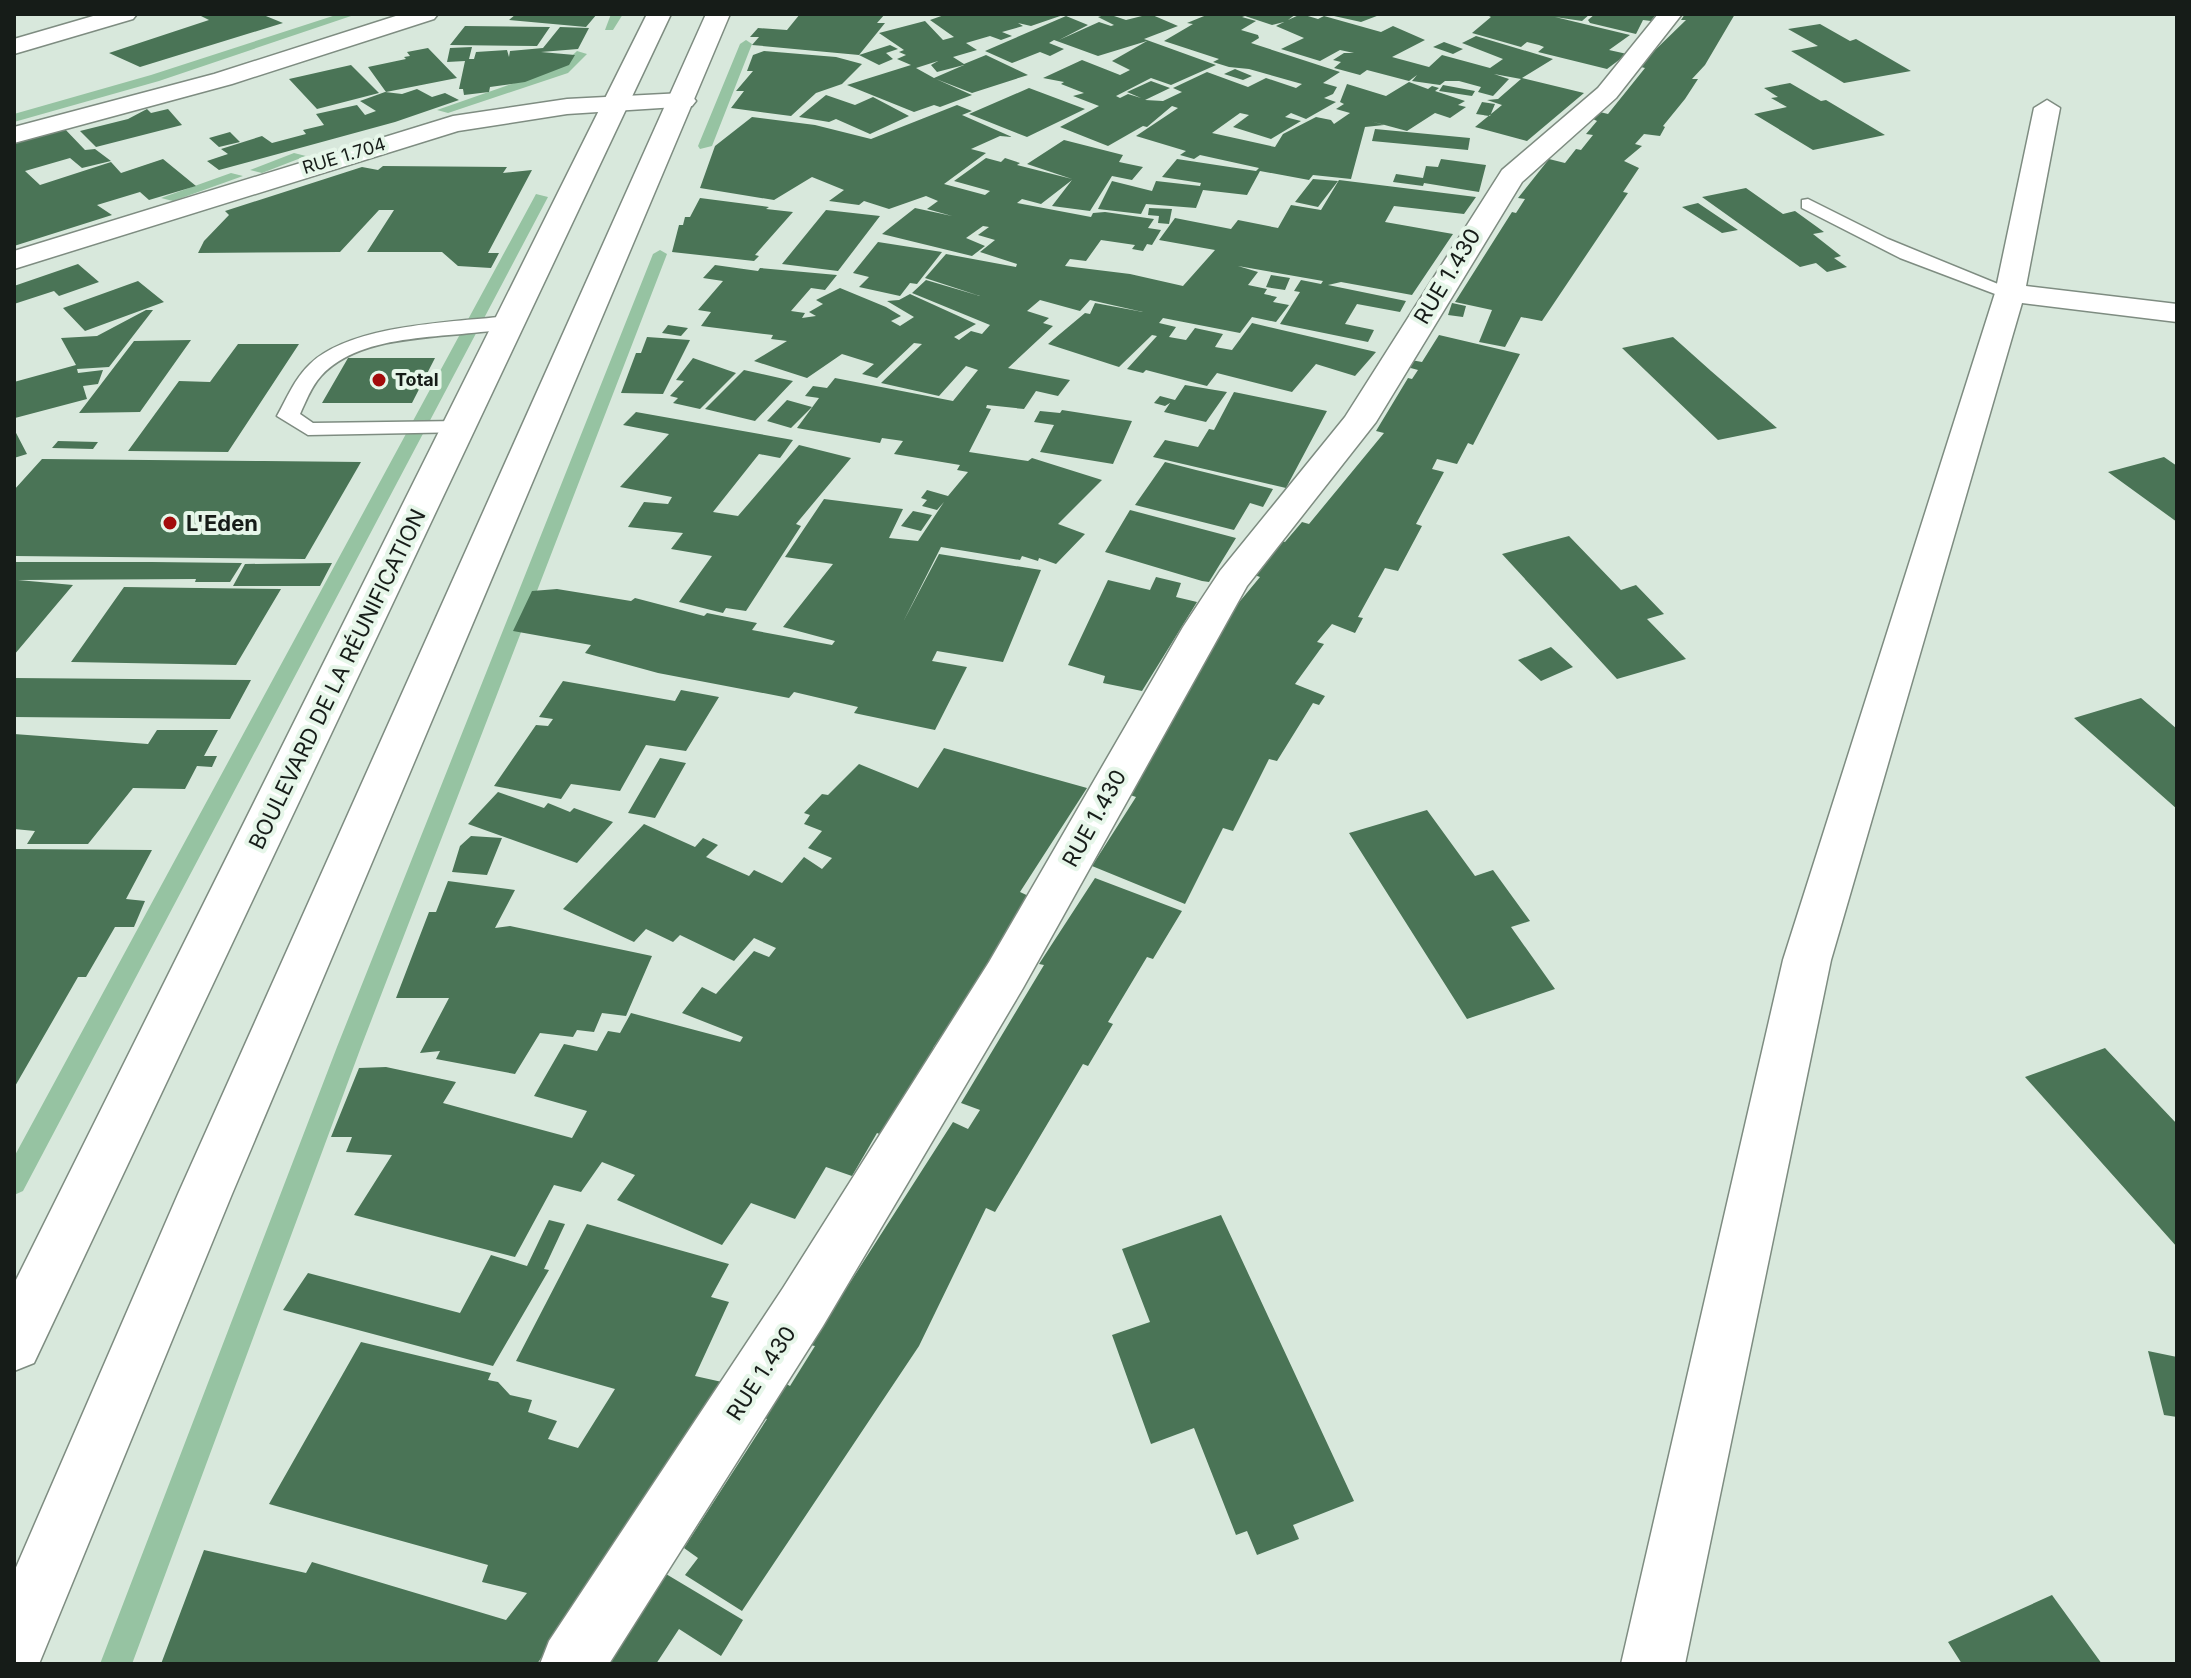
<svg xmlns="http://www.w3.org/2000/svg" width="2191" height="1678" font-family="Inter,sans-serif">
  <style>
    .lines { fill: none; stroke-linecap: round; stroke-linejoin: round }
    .stream { fill: #96c3a2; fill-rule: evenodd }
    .building { fill: #4a7456; fill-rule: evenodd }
    .lane-casing { stroke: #7e8c81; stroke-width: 3 }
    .street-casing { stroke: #7e8c81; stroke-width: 3 }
    .secondary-casing { stroke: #7e8c81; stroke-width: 3 }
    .primary-casing { stroke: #7e8c81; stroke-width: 3 }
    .lane { fill: #fff; fill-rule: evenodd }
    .street { fill: #fff; fill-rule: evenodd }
    .secondary { fill: #fff; fill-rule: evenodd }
    .primary { fill: #fff; fill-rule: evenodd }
    .poi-dot { fill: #a30b0b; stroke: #e6f6e9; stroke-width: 3 }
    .labels { text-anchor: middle; stroke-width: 8; stroke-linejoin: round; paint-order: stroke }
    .far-street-label { font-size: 18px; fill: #161c18; stroke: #e6f6e9 }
    .far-poi-label { font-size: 18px; font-weight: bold; fill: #161c18; stroke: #e6f6e9; text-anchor: start }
    .street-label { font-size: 22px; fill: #161c18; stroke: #e6f6e9 }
    .poi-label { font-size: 22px; font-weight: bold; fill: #161c18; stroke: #e6f6e9; text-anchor: start }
  </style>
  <rect width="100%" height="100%" fill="#d8e8dc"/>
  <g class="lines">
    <path class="stream" d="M339,14h18l-198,67 -145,41v-8l137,-39z
      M611,14h12l-10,16h-8z
      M746,40l6,4 -40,102 -12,3 -2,-3 42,-102z
      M577,51l10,3 -19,19 -120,40 -11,-3 123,-43z
      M294,153l12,3 -44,17 -12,-3z
      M231,173l12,3 -70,25 -12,-3z
      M536,194l12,3 -525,994 -9,4v-38z
      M660,250l7,4 -306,793 -229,617h-32l237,-617 316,-793z"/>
  </g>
  <path class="building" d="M206,14h55l22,9 -143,44 -31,-14 100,-33 -8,-4z
    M516,14h81l-11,13 -77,-7z
    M800,14h85l-8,9h8l-26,32 31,-10 8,4 -12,4 7,6 -14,6 -20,-10 -107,-10 7,-8h-9l8,-9 29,2z
    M947,14h119l-35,12 -13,-3 5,3 -21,6 10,4 -11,4 -11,-4 -24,7 11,7 -24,7 11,7 22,-9 42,20 -56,18 -36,-14 36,16 -32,12 -6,-2 -20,7 -67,-27 64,-20 -14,-6 9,-4 -7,-3 5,-2 -25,-17 46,-12 18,19 11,-3 -24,-17zM938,61l-7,4 6,7 27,-7 -30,13 -18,-10z
    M1108,14l18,6 24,-6 28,12 -34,13 72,26 -45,20 -20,-7 -35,18 4,2 8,-4 13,4 -14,-6 24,-11 19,7 -25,12 18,1 19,-9 -9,-4 34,-16 41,15 18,-9 30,10 6,-4 -53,-15 -20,-2 -16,-5 6,-3 -55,-18 29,-17 -6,-1 22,-9h87l-8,6 13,-6 17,5 6,-3 57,16 12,-6 32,14 -33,17 37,10 13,-12 48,13 13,-9 -41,-16 14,-7 77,23 -31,19 62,15 -57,48 -52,-14 27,-22 -15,-5 11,-1 23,-20 -27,-5 15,5 -16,17 -15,-4 3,-5 -22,-6h-14l-5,4 -28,-4 5,-6 -8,6 -42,-11 -7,5 -26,-7 7,-6 -8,-2 11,-7h10l-14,-3 -20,11 -39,-12 23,-11 -28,-12 8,-4 -12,3 -27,-9 -3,1 14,4 -15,9 17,5 1,3 -8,5 89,29 -17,11 14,4 -4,7 -9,4 12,4 -30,17 -15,-6 -6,4 16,4 -30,18 -38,-12 16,-12 -9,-2 -28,20 63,14 8,-13 33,-17 15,3 3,4 16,-11 -14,-4 8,-5 -4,-2 7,-18 39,12 23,-14 19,7 4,-3 7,2 -4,3 30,10 -7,4 8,2 -16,11 -15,-5 -28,18 -37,-10 14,4 -19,2 -14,52 -38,-4 -4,5 -49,-9 -13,24 -44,-5 -7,18 -50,-4 -5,10 -43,-5 14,-28 40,10 4,-10 44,5 1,-3 -39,-6 15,-18 79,12 3,-3 -59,-13 -6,4 -14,-4 6,-4 -50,-15 42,-28 -6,-2 -25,21 -4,-1 -35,20 -48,-19 39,-21 -26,-10 11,-3 -23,-9 3,-2 -21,-4 39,-18 38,15 10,-5 -18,-9 35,-20 -49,15 -44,-16 -5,3 15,6 -14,7 -10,-4 -28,11 -27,-12 81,-35 22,9 -29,15 40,-18 12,4 3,-1 -16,-8z
    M1325,14h57l-21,8z
    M1485,14h105l-8,7 -27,-4 75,18 -21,15 18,4 -20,15 -69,-17 6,-5 -5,-2 -12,-3 -6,5 -49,-14 19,-16z
    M1595,14h61l-5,7 -8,-1 -7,14 -46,-11 -2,-3z
    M1685,14h50l-30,51 -13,14h6l-13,20 -22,27 2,1 -5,9 -16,-2 -9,10 7,2 -18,15 15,7 -16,24 5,1 -86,128 -21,-4 -16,30 -26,-5 13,-32 -37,-8 57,-90 4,1 9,-14 -7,-1 31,-39 16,4 11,-14 5,1 12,-15 -7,-1 11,-13 -4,-2 7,-7 8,2 37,-46 -4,-1 9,-12 36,-35h-5z
    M1820,24l30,17 6,-2 55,32 -67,12 -53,-32 27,-5 -30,-17z
    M465,26l85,1 -13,19 -87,-1z
    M560,27l29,1 -11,21 -37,3 34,3 -6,10 -44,17 -35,5 -1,5 -25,3 -1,-6h-4l6,-28 -18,1 3,-14 22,-1 -3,12h5l2,-7 31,-2 2,7 1,-6 33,-3z
    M1444,42l19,7 -10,5 -20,-7z
    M428,48l29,30 -71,14 -18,-25 38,-8 -2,-2 6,-1 -3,-4z
    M764,51l72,6 26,7 -20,20 -26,9 -25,23 -60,-8 13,-17h-8l17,-20h-6l6,-16z
    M351,65l28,28 -62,16 -28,-30z
    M1235,69l17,7 -9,4 -19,-6z
    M1790,83l31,18 5,-1 59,35 -72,15 -59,-36 33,-7 -16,-9 7,-1 -14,-9z
    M1443,85l32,6 -3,5 -33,-5z
    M1029,88l56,21 -58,28 -58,-23z
    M417,89l15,8 13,-4 14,7 -64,22 -176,48 -12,-9 21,-7 -7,-5 41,-13 10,7 34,-9 -3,-4 21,-5 -8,-11 41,-9 8,10 11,-4 -16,-10 25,-9 17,2z
    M826,95l29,10 18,-8 36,19 -39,18 -34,-15 -7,3 -30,-5z
    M1482,102l13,2 -5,12 -14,-2z
    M957,105l15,6 -10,4 50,22 -12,-1 -29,13 15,4 -42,31 41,11 5,-4 -36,-10 32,-23 15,4 4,-4 15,5 -3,2 55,14 -45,-15 37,-24 59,15 -4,7 24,5 -11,13 -20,-4 -22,35 -38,-5 20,-26 -31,24 -19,-5 -5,4 74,14 2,-4 12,-1 49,7 -6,9 13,2 -9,15 -5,-1 -4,7 -11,-2 3,-4 -34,-5 -15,21 -16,-2 -5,7 65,8 53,12 32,-36 -56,-10 16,-22 56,11 7,-9 40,8 13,-23 30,5 18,-30 137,17 -12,17 -70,-8 -9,16 68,12 -41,61 -71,-13 -13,3 78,16 -6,11 -43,-8 -12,20 29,6 -6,12 -88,-18 20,-32 -6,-1 7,-11 20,4 2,-3 -85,-15 20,6 -10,13 19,4 -3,5 13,3 -4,5 16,3 -13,17 -24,-5 -12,16 -77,-15 -4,5 17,4 -7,10 17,3 9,-12 28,6 -8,13 17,3 20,-27 124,29 -21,24 -39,-12 -24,28 -75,-19 -10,13 -61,-16 -3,3 -16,-4 30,-33 -5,-1 -33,32 -71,-23 37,-31 5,1 5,-11 48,9 -53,-12 -10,11 -40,-11 -13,11 22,7 -6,5 10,3 -45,42 62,12 -12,16 -22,-5 -12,18 -37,-4 -1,3 5,1 -22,43 59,9 4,-3 70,22 -44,44 27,10 -29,30 -17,-6 -1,3 -16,-5 -2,4 -79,-13 -38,75 36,-68 102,16 -38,92 -66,-11 -5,10 35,6 -32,63 -81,-17 4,-6 -64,-15 -5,6 -131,-25 -73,-20 6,-8 -78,-14 19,-40 25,-2 74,12 4,-3 69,18 3,-3 50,10 -5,7 80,15 3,-4 -52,-14 50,-63 -48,-7 39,-58 79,10 -14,29 29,3 26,-39 -7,8 -15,-4 5,-6 -6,-2 6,-8 21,6 20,-24 -11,-2 3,-5 -66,-11 9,-13 -21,-3 -2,5 -83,-15 22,-30 -14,-2 8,-10 14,2 8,-10 118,23 25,-31 -12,-4 -27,30 -58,-13 41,-39 -8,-1 -37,35 -15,-4 12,-10 -32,-10 -35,24 -53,-17 33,-20 -16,-2 2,-4 -72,-9 10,-14 -13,-2 25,-29 -20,-3 12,-13 43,6 2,-3 77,7 -12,15 -14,-2 -20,23 14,2 -3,5 14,-2 -7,-4 14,-8 -7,-4 24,-12 46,19 15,9 -10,5 9,5 14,-9 -27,-16 12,-1 11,-6 66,30 -22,13 5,3 12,-9 11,3 8,-9 -78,-32 14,-13 54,16 -55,-18 21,-24 70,13 1,-3 -37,-12 15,-12 -17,-5 11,-8 -6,-1 -17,12 19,8 -13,10 -90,-22 33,-26 37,8 -25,-7 11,-8 -12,-5 -37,13 -25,-8 -5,4 -30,-4 15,-11 -32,-13 -38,23 -74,-12 15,-42 37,-29 63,8 56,14z
    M147,109l4,4 17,-4 14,16 -86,22 -16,-16 48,-12z
    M62,126l23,24 10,-1 16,12 -29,7 -12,-10 -45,13 15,14 71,-23 10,11 42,-14 33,27 -47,14 -9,-8 -43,13 15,10 -98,31v-109z
    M1375,129l95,9 -2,12 -96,-9z
    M230,132l10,10 -21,5 -10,-9z
    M1441,159l45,6 -7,27 -55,-9 -1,3 -30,-4 3,-8 27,4 3,-12 12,1z
    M383,166l124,1 -4,6 29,-3 -44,83h11l-8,15 -33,-2 -16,-14h-75l27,-42h-15l-39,42 -142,1 6,-12 25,-26 -4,-4 137,-44 16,3z
    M1313,179l25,2 -20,26 -23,-5z
    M1746,188l37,26 12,-3 29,21 -11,2 28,22 -7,2 13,9 -20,5 -11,-9 -16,4 -98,-70z
    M700,198l69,9 -3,2 27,3 -38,43 4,1 -5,5 -82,-9 7,-27h4l2,-8h5z
    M1698,203l40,27 -16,3 -40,-26z
    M1149,208l23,1 -3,15 -11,-1 1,-7 -11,-1z
    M826,210l54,6 -42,55 -56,-7z
    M878,242l64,10 -25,32 -7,-1 -10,13 -41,-9 10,-10 -16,-4z
    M78,264l21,18 -40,14 -5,-5 -40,13v-18z
    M1271,275l19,3 -5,12 -19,-3z
    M138,281l26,21 -79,29 -22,-23z
    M1452,303l14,3 -3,11 -15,-2z
    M146,310h7l-44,57 -32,2 1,4 25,-3 -5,14 -15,2 4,13 -72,19 -1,-36 62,-17 -15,-27 36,-2z
    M668,325l20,3 -7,8 -19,-3z
    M1439,335l81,19 -47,91 -5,-2 -11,21 -20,-5 -5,10 12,3 -28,52 6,2 -24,45 -13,-3 -27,49 5,1 -8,15 -23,-9 -15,18 7,2 -29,40 30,12 -6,9 -6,-2 -36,58 -8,-2 -36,72 -10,-3 -38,76 -93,-38 44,-69 -9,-3 75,-147 58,-70 -8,-3 27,-34 6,2 17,-20 7,2 75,-91 -8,-2 32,-53 4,1 6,-9 -11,-3 4,-7 11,2z
    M647,337l43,3 -27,54 -42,-1 15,-40h5z
    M1673,337l38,34 66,57 -59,12 -96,-92z
    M191,340l-51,72 -61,1 55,-72z
    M238,344h61l-71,108 -100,-1 51,-70 31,1z
    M348,358h87l-23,45h-90z
    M693,358l43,15 -36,36 -27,-6 5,-5 -8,-2 14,-15 -8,-1z
    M744,370l49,11 -38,40 -50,-12z
    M1185,385l42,7 -21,30 -42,-10 6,-9 -5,3 -11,-3 6,-7 15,4z
    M1234,392l93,19 -41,77 -133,-31 12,-17 33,7 11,-18 5,1z
    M787,400l25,7 -21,21 -24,-7z
    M1062,410l70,11 -19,43 -73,-12 14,-27 -20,-3 6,-11 20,2z
    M636,412l157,28 -13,18 -21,-4 -46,58 25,4 61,-71 52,13 -55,66 5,2 -55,85 -20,-3 -3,5 -44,-11 33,-46 -41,-7 12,-16 -55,-6 16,-25 24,2 4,-7 -52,-10 49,-53 -46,-9z
    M14,429l13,25 -13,4z
    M58,441l40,1 -5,7 -41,-1z
    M2164,457l13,9v56l-69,-50z
    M42,459l222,2 97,1 -56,97 -291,-3v-66z
    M1165,462l31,8 77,19 -10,18 -13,-4 -16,27 -99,-25z
    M1130,510l106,28 -27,44 -7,-1 -97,-29z
    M913,511l19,4 -11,16 -20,-5z
    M1569,536l52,54 15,-5 28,29 -17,5 39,40 -69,20 -115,-125z
    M14,562h138l90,1 -12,19h-35l1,-3 -178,1 55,5 -59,70z
    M332,563l-12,23h-87l12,-22z
    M1156,577l25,6 -5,14 21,5 -55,89 -39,-8 2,-7 -37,-11 40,-85 42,10z
    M124,587l157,2 -45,76 -165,-3z
    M1551,647l22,20 -32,14 -23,-21z
    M14,678l237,2 -21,39 -216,-2z
    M563,681l112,20 6,-11 38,7 -33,54 -40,-6 -26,46 -49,-7 -10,15 -67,-13 42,-61 12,1 5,-7 -14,-2z
    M2141,698l36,31v80l-103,-91z
    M157,730h61l-14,26h13l-5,11 -15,-1 -12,23 -52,-1 -45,56h-61l8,-13 -21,-2v-95l134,10z
    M944,748l143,40 -67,104 15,7 -102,149 7,3 -56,85 -7,-3 -25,43 -26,-9 -31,52 -44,-16 -29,42 -105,-45 18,-25 -33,-13 -21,30 -27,-7 -39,72 -161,-42 38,-60 -46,-3 6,-15h-21l28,-69 27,-1 70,15 -13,21 129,35 15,-27 -53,-15 30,-52 33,7 11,-20 12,2 11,-20 109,29 3,-5 -61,-24 20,-26 14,7 38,-43 15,6 7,-9 -22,-10 -20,23 -54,-26 -7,7 -27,-13 -12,13 -71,-33 81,-85 51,23 8,-9 15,7 -12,12 43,19 5,-6 28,13 22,-26 18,12 10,-11 -24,-10 14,-17 -18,-7 6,-9 -6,-2 18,-19 6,1 31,-31 59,24z
    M660,758l26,5 -31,55 -27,-5z
    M498,792l46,16 4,-5 22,9 4,-4 39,14 -36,41 -109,-39z
    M1427,810l48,66 18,-6 37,51 -19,6 44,62 -88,30 -118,-186z
    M471,836l31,2 -15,37 -35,-3 8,-26z
    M14,849l138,1 -26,49 19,2 -11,26h-19l-29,50h-8l-64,111z
    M1095,878l87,33 -29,48 -6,-2 -39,65 5,2 -25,42 -5,-2 -88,148 -9,-4 -67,138 -177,265 -57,-36 13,-17 -14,-10 83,-129 -9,-3 23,-35 9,5 25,-40 -5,-1 143,-223 15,7 12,-19 -19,-7 83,-138 -5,-1z
    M448,881l67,9 -20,38 15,-2 142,30 -26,60 -24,-3 -8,19 -17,-2 -4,7 -33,-4 -25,41 -79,-15 4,-8 -20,2 29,-55h-53l33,-86h7z
    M2105,1048l72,76v123l-152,-170z
    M1221,1215l133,286 -61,24 6,14 -42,16 -10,-24 -11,4 -42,-107 -43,16 -39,-109 38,-13 -28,-73z
    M549,1220l16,4 -21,45 5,1 -56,96 -210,-56 25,-37 152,40 31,-58 36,11z
    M587,1224l142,40 -18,33 18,5 -34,74 27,6 -18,41 -9,-3 -17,35 -141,209h-376l43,-114 102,23 6,-11 194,58 21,-27 -45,-11 6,-17 -219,-61 92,-162 130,31 -3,7 10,2 12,13 22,5 -4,12 29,9 -9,18 30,9 37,-59 -99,-28z
    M2148,1351l29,6v60l-13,-2z
    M661,1571l82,49 -22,36 -42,-27 -23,35h-64z
    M2052,1595l50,69h-140l-14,-22z"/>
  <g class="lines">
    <g class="lane-casing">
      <path id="lane" d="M1808,199l80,40 132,54 -3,4h-14l-103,-39 -98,-50v-8z
        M511,316l7,2 3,4 -3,4c-58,15 -153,2 -197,50 -10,11 -15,25 -21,38l13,9 147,-2 11,6 -3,5 -160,3 -31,-19c10,-18 18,-38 33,-52 42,-40 145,-42 201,-48z"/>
    </g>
    <g class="street-casing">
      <path id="street" d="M100,14h37l-4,5 -119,35v-15z
        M402,14h36l-4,5 -202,65 -218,59v-16l200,-53z
        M1658,14h24l-66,84 -94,84 -146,240 -129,164 -224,402 -200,338 -214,338h-69l9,-23 234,-353 206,-326 194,-335 37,-56 125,-154 157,-247 96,-82z
        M2047,100l13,8 -34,178 151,18v18l-155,-19 -191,657 -146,704h-64l162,-704 212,-667 39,-185z"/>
    </g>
    <g class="secondary-casing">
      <path id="secondary" d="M683,93l9,3 4,5 -4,5 -125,8 -109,17 -444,138v-18l439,-135 114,-17z"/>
    </g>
    <g class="primary-casing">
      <path id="primary" d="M647,14h24l-637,1349 -20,8v-87z
        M706,14h24l-498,1180 -193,470h-25v-92l164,-378z"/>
    </g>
    <use href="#lane" class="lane"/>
    <use href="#street" class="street"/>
    <use href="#secondary" class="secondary"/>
    <use href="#primary" class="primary"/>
  </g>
  <g class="poi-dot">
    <circle cx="379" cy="380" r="8"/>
    <circle cx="170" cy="523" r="8"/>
  </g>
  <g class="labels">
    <g class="far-street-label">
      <text transform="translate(344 156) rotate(-17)" y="6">RUE 1.704</text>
    </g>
    <g class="far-poi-label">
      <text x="395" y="386">Total</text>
    </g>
    <g class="street-label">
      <text transform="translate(1447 276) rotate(-59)" y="8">RUE 1.430</text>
      <text transform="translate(337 679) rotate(-64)" y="8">BOULEVARD DE LA RÉUNIFICATION</text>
      <text transform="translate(1094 818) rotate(-61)" y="8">RUE 1.430</text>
      <text transform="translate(761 1373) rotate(-57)" y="8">RUE 1.430</text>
    </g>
    <g class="poi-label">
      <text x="186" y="531">L'Eden</text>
    </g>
  </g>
  <rect width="2191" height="1678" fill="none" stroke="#161c18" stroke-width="32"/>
</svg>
